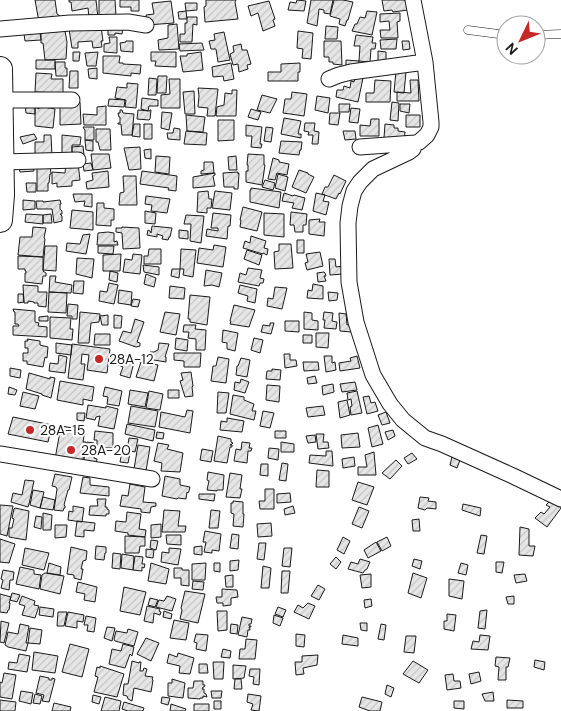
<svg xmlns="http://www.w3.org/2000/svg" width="561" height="711" font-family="'DM Sans',sans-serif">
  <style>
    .building { fill: url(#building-hatch); stroke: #1a1a1a }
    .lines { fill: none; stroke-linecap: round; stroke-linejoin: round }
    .lane-casing { stroke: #1a1a1a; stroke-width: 9 }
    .street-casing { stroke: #1a1a1a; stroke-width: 17 }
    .primary-casing { stroke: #1a1a1a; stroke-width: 26 }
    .lane { stroke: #fff; stroke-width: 8 }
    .street { stroke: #fff; stroke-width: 15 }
    .primary { stroke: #fff; stroke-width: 24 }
    .poi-dot { fill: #c62828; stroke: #fff; stroke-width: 2 }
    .labels { text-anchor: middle; stroke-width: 4; stroke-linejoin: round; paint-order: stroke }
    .poi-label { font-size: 14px; fill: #1a1a1a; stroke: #fff; text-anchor: start }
  </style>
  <defs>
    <pattern id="building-hatch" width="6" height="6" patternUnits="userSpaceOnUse" patternTransform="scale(1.25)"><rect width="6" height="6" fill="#e6e6e6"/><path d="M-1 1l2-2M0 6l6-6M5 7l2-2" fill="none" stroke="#c5c5c5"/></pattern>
  </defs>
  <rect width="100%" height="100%" fill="#fff"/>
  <path class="building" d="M35,0h20l2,14 3,2 -21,6z
    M69,0h27l2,18h-9l-1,-10 -16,3 -1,-9h-2z
    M99,0h16l1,16h-17z
    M120,0h19v11h-8v-4h-11z
    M206,0h30l-1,2 3,17 -33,3 -1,-15 2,-1z
    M297,0l9,1 -2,10 -16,-1 2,-8 6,1z
    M311,0h22l-3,14 -6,-1v-3l-5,-1 -2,17 -10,-3z
    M334,0h9l10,2 -5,18h-1l-2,6 -6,-2 1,-5 -10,-3z
    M382,0h23l3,10 -15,2 -1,-2 -8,1z
    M171,1l3,22 -27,2 -1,-10 8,-1 -2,-11z
    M269,1l6,18 -2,1 2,6 -12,5 -5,-18 -7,3 -3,-10z
    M185,3h12v7l-11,1z
    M186,11l1,8h-8l-1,-7z
    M367,11l10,1 -5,23 -20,-4 3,-7h2l3,-7 5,1z
    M400,13v8l-3,1 1,16h-17l-1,-8h10l-1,-9 -9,1v-8z
    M187,17h10v8l-4,-1 -1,18h-12v-8h5v-11h2z
    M177,24l2,25 -20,1 -1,-10 10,-2v-13z
    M101,26l2,15h-2l1,6 -9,1 -1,-7 -14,1v6h-6l-3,-19z
    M108,26l15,1 -1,7 -7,-1v2h-7z
    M326,26l12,1 -1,12h-12z
    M66,30v1h-1l2,11 -1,17 -21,1 -2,-17h-2v-11z
    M298,31l15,2 -2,26 -9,-1 1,-9 -6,-1z
    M40,32l1,8 -16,1 -1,-7z
    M224,32l6,28 -12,2 -2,-13h-5l-2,-8 6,-1 -1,-6z
    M356,35l17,2 -1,6h4l-1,6h-4l-1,13 -11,-1 1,-15h-6z
    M109,37h8v16l-13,-1v-8l6,-1z
    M397,39l-1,10h-15l-1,-9z
    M126,41h7v11l-12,-1 -1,-8 6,-1z
    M324,41h17l1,24 -9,-1v-2h-4v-5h-5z
    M402,41h7l1,8 -7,1z
    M202,43l2,7 -24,1 -1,-7z
    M241,44l1,6h5l4,14 -4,1 1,4 -9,3 -1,-8 -5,1 -3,-11 4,-2 -1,-6z
    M378,51l8,1v10h-8z
    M73,52h7l-1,9h-6z
    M98,52l-2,14h-9l-2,-13z
    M151,52h25v15l-21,-1 1,-5h-5z
    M201,52l2,18 -20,2 -3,-16h7v-2z
    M103,56h17l-1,7h4v1l18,1 -1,9 -9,-1v3l-28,-3z
    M36,60h19v9h-19z
    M346,60l13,1 -1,7 -12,-1z
    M55,62h10v6h2v8h-11z
    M231,63l3,16 -10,2 -1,-5 -10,1 -1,-10z
    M300,63v9h-2v9h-30v-9h13v-8z
    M97,68v11l-8,-1 -1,-9z
    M70,71h8v17h-9z
    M396,71l10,1 -2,21 -10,-1z
    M36,73l16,1 -1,5h12v14l-28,-1z
    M158,76h9l-1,17h-9z
    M355,77l8,1 -5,24 -22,-5 1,-7h6l1,-4 6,2 1,-7 3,1z
    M149,78l8,1 -1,16h-8z
    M169,79h11v29h-19v-13l9,-1z
    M375,80l16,1 -1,21h-24v-9h8z
    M410,80h8l1,21h-22v-9l14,1z
    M127,83l11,1 -2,24 -11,-1 1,-7 -11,-2 2,-11 10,1z
    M198,88l20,1 -3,27h-8l1,-8 -10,-1 1,-11z
    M232,90h5l-1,26h-20l1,-9 7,-2 1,-12 7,1z
    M194,91l1,23h-10l-2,-22z
    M292,92l15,2 -3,22 -21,-3 2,-14h6z
    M262,95l15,4 -7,14 -13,-3z
    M317,96l13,2 -2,15 -13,-3z
    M142,98l16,2v6h-9l-1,5 -7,-2z
    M109,99l16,1 -1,7 -16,-1z
    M80,102l1,22 -21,1v-22z
    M392,102l7,1 -1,18 -8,-1z
    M339,104h11l-1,8h-10z
    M400,104h10l-1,9 -9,-2z
    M25,105l10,1v8l-9,-1z
    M35,106l2,2 2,1v-3l16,3 -2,19 -18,-2z
    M106,106v19h-22l-1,-11 14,1v-8z
    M351,108l9,1 -2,14 -9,-1z
    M251,109l10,3 -3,8 -10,-3z
    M120,110h2l1,3 11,1 -2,21h-10l-1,-11h-3v-1h2v-6h-1l-1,-4h2z
    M138,110l12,1v-1h1l-1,9 -1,1 -12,-1z
    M162,112l10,1 -3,17 -8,-2z
    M330,113h10l-2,12 -9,-1z
    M186,115l19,2 -2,15 -16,-1z
    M406,115h14v12h-14z
    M284,118l17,3 -3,13h3v4l-20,-4z
    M371,119h8v17h-19v-11l10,1z
    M218,120h16v20l-16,1z
    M305,123h10l-1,8 5,1 -1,12h-6l1,-9h-5l1,-3 -5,-1z
    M134,124h6v13l-8,-1z
    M144,124h8v15h-8z
    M385,124l9,1v3h4v3l7,1 -1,9 -20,-3z
    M246,125l16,2 -2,17h2l-1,4 -10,-1 1,-11h-6z
    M83,127h11v13h-9v-10z
    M266,127l7,1 -2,14 -7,-1z
    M174,128l6,1v11l-12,-1 -1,-6h6z
    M96,129h14l1,21h-11l-2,-8h-2z
    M186,131l21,2 -1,12 -22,-1z
    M343,131h12l1,8 -11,1z
    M34,134l3,5 -14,5 -3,-7z
    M44,135h7l1,21h-17v-14h9z
    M62,135l19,2 -1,8h-8v11l-10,1z
    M85,140l8,1v10l-7,-1z
    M281,141l21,1 -1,8h-1l-1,5 -20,-2z
    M83,146l1,9h-12v-8z
    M140,147l1,22 -12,1 -5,-22z
    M151,149v10l-6,-1 -1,-8z
    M91,154h18l2,14 -18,2z
    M248,154l16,1v10h1l-3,20 -16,-3v-11h2v-6h-1z
    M156,156l14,1 -1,17 -14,-2z
    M236,156l1,14h-8l-1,-13z
    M273,158l6,2v2l10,2 -2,11 -10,-2 -2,7 -7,-1z
    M204,162h9l1,11 -13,1v-3l3,-1z
    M66,163h12l2,17 -8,1v5l-15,1v-4l-5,1v-12l13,1z
    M91,163l2,7 -9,1 -1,-7z
    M33,165l1,6 -14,1 -1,-6z
    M37,165h13l1,9h-1l-1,9h-1v8h-11z
    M299,170l9,3v1l6,3 -8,16 -14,-6z
    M108,171l1,16 -22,2 -1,-7 7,-2 -1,-7z
    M142,171l35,5 -1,15 -8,-1 1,-2 -29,-4z
    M238,172v2l1,-1 -1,16h-4v-2h-10l-1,-14z
    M215,173v2l-2,1 2,10 -22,2v-11z
    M278,174l10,3 -3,14 -10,-3z
    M334,175l12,6 -6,13 -1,-1 -3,6 -14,-5 3,-7h3z
    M123,176h13l1,29h-18l1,-12 4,-1z
    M265,180l10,3 -2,7 -11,-3z
    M26,183h10v9h-9z
    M251,188l30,4 -2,16 -29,-6v-12h1z
    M208,191l1,8h3l-1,9h-4v5l-10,-1 1,-20z
    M215,191l17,2 -2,17 -18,-2z
    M284,193l9,3 1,-1 11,3 -3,12 -10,-2 2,-5 -12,-2z
    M316,193l9,2 -2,6 6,1 -3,13 -13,-4z
    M73,194h19v13l-8,-1 1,-5 -10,1z
    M146,196l24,3 -3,14 -16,-2 1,-6 -7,-1z
    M23,200l12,1v8l-12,1z
    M60,200l1,4h-1v5l2,2v3h-2l2,2v5l-8,2 -2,-14h-15l-1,-8h7v1z
    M97,203h7v5l10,1v11h-3v6l-15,-1z
    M243,207l19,5 -5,19 -17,-4 1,-7h-1z
    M72,210l21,2v18l-23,-2z
    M145,211l11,2 -1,11 -10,-1z
    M291,212l16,2 -1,11h-3v7h-8l-1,-7h-4z
    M213,213l18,2 -1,11h-2l-1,13 -21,-3 1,-7 11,2v-3h-7z
    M264,213l20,1v23l-20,-2z
    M26,214l17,1v9l-18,-2z
    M51,214l1,9h-9v-8z
    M186,215l18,1 -3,27 -11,-2 1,-17h-7z
    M320,219l-1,3h6l-1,14 -15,-2v-14z
    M152,226l20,2 -2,9h-1l-1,3 -6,-1 1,-3 -6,-2v3l-10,-2 1,-5 2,1 1,2z
    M33,227l13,1 -2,10 1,1 -2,18 -25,-2 2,-18h12z
    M122,227l17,1 1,20 -17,1 -1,-16 -6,-1v-4h6z
    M179,230l9,1v8l-9,-1z
    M108,232l6,1v9l3,-1 1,4h-21l1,-12z
    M90,234l-4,20 -20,-3 1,-8 13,1 3,-9z
    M251,236l15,5 -2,7 4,1 -1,6 -4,-2v1l-20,-6 2,-7 5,2z
    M297,240h7v13h-7z
    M279,244h12l2,24 -18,1 -1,-17 5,-1z
    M214,245l12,2 -3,20 -26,-4 2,-15 14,2z
    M45,246h12l-1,25 -13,-1z
    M98,246h16l-1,8 -15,-1z
    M149,249h12v15h-17v-8h4z
    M181,249l15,1 -3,27 -10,-2 1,-6h-4z
    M247,250l15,5 -3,10 -15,-6z
    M320,252l3,14 -16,4 -2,-7 3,-1 -2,-8z
    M121,254l-1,17h-17v-16z
    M133,254l9,1 -2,19 -17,-2 2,-13 7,1z
    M18,256l25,1v14l3,2v3h-3l-1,8 -17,-2v-9h1v-2h-1v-2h-7z
    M77,258l17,1 -2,19 -16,-4z
    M329,259h6l1,8 7,-1v8l-13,1z
    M143,265l16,2v8l-15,-3z
    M248,268l14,2 -2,8 4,1 -1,4h-3l-1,3 -21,-4 2,-9 6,2z
    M172,269h8l-1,9 -8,-2z
    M206,270l16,3 -3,14 -7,-2 -8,1z
    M110,271l8,2 -1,9 -8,-2z
    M324,272l1,1 1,3h-2l2,5 -8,1 -1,-9z
    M146,274l10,4 -2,9 -10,-3z
    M50,276h6l-1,6 17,3 -1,8 -22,-1z
    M74,281h10l-1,13 -10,-1z
    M109,283l9,2 -4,19 -15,-3 1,-10 7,1z
    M313,284l10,2v13l-16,-1 1,-8 4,1z
    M23,285l15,1v6h9l-1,15 -8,-1v-3h-4v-1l-6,-1v2h-4z
    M240,285l17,4 -2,14 -8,-2 1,-5 -10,-3z
    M170,286l15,2 -1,11 -15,-1z
    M275,287l12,1 -5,21 -15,-3 1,-8 5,1z
    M119,290l13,2 -1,13 -13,-2z
    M49,292l18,1 -1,20 -18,-1z
    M328,292l10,1 -1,7 -8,1z
    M18,294h5l1,8 -6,1z
    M190,295l20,2 -3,28 -17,-3v-3h-2z
    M133,299l7,1 -2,7 -7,-1z
    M68,304l10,1 -1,14h-5v-3h-5z
    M234,305l21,5 -6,17 -19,-3 1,-3h-1z
    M13,309l22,2v11l4,1 -1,3 9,1v10l-34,-2v-9h6l-1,-2h-3v-12h-1z
    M80,312l20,2 -1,8 -8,1 -2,20h-11z
    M165,312l15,2 -4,21 -16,-3z
    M304,312l8,1v7l6,1v9l-14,-1z
    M324,312l9,1 -1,8 5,1 -1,7 -12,-1 1,-8h-2z
    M339,313l7,1 1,11 4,-1v8l-11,-1z
    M108,315v10h-6l-2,-9z
    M114,315l8,1 -1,12h-7z
    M48,316v5h-9v-4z
    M50,317l21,1 -1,11h3l-1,11 -22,-2z
    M135,319l9,3 -7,20 3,1v3l-4,1 -17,-6 4,-10 8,2z
    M285,321h14v11l-14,-1z
    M270,323h4l-3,11 -10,-2 2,-7 7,1z
    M184,325h12l-1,4 11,1 -1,20h-9v-11l-8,-1 1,-6h-6z
    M223,330l15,3 -3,18 -8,-2v-6l-5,-1z
    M316,333h13l-1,15 -12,-1z
    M95,334h15v11h-16z
    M303,335h9v8h-9z
    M176,338l12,2 -1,11 -12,-2z
    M254,338l9,2 -3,13 -9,-3z
    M27,339l13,2v4l8,2 -1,11 -2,-1 -2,10 -16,-3v-3h-4v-8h5v-5h-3v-7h3z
    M56,343l16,2 -1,10 -15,-2z
    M159,343l10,1 -4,13h1v5l-18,-3 2,-7h4l4,-2z
    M72,344l38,5 -3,24 -20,-3 2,-15 -7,-1 -1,10h4l-2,16 -15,-2z
    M174,353h27l-1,14h-16v-6l-10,-1z
    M119,354l16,4 -5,20 -10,-3 3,-8 -7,-3z
    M284,354h6v6h6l1,6 -12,2z
    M59,355l8,2 -2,16 -16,-2 1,-8 8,1z
    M324,356h8v7l3,-1 1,8 -10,2z
    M357,356l3,12 -20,3 -1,-8 12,-2 -1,-3z
    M218,357l11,2 -3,24 -15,-2 2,-15h3z
    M241,358l9,2 -3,17 -11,-2 1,-9h1z
    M141,362l17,3 -4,16 -18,-4z
    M303,362h15l1,8 -15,1z
    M10,368l11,2 -1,8 -10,-2z
    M272,369l9,1 -1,10 -14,-1 1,-8h5z
    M191,372l2,14 -1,1 1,9 -8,1 -5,-16 3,-1 -2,-7z
    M29,373l21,6v-2l5,1 -4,20 -9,-3v-1l-16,-5z
    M315,376l2,7 -9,1 -1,-6z
    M241,379l8,3 -4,11 -11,-3 1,-8 5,1z
    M60,381l34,6 -2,14 -9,-2v6l-26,-5z
    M355,382l2,8 -15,2 -2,-8z
    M333,384l1,8 -11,3 -1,-9z
    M267,385l13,1 -1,16 -13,-2z
    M9,387l8,3 -2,5 -7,-1z
    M105,387l17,4 -3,15 -12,-2 1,-7 -5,-1z
    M130,390l18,3 -3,14 -17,-3z
    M168,390h11v8h-11z
    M149,391l14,3 -3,16 -14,-2z
    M357,391l5,22 -11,2 -1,-8 2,-1 -1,-7 -3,1 -1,-7z
    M23,392l16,4 -4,13 -15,-3z
    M218,392l11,1 -3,20h-9z
    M233,395l11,2v3l10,4 -2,7h4l-2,9 -24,-6z
    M369,396l2,7 4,-1 3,9 -11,3 -4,-17z
    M347,400l3,15 -10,3 -2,-16z
    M88,405l18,3v-2l12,3 -4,20 -16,-3 2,-10 -4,1 -1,3 -9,-2z
    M131,406l27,5 -3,16 -27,-4z
    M323,406l2,9 -17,2 -2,-9z
    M187,410l6,1 -3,22 -31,-6 2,-15 24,5z
    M263,411l11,2 -4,15 -10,-2z
    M386,412l4,11 -8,2 -4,-10z
    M77,413h8l-1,8 -7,-1z
    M13,417l39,8 -4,17 -40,-8z
    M227,418l17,3 -2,11 -22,-2 1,-9 6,1z
    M127,424l28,6 -2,11 -28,-7z
    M378,425l5,19 -11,3 -4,-19z
    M61,426l24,4 -2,12h3l-4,23 -27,-6z
    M393,430l2,6 -7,4 -3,-8z
    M95,431l18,2v13h1v2h-17v-8h-3z
    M275,431h11v7h-11z
    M157,432l7,1 -1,6 -7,-1z
    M358,433l2,14 -18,1 -1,-13z
    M316,434h8l-1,8h5l1,6 -11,1z
    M315,435l1,7 -8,1 -2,-7z
    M218,436l13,3v3l2,1 -1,1 -2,1h2v2h-2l-3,16 -13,-2z
    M129,438l9,1 -3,13 -8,-2z
    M87,442l7,1 -2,12 -7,-1z
    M242,442l8,1 -1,5h3l-1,3h-3l-1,12 -13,-2 2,-12 5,1z
    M281,442l13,2v8h-13z
    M158,443l11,2 -2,4 16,4 -3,19 -19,-1 1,-8 -8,-2z
    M138,445l12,2 -4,24 -12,-2z
    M269,448l10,1 -1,11 -10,-2z
    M202,449l11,2 -2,11 -11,-2z
    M326,451h6l1,15 -24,-3 1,-8 16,1z
    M122,452l8,1 -2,10 -8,-1z
    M374,452l2,23h-18v-8h9l-2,-12z
    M412,453l5,6 -9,5 -4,-6z
    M85,454l9,2v2l3,1 -1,8 -13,-3z
    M354,457l1,9 -12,2 -1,-9z
    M452,457l8,3 -3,8 -7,-3z
    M396,460l6,6 -12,13 -8,-6z
    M282,463l6,1 -2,17 -7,-1z
    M261,464h7v12l-8,-1z
    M317,470l12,1v16h-13z
    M208,472l16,3 -1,15h-6v1l-10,-1 2,-9 -2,-1z
    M230,473l12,2 -2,14h2l-2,9 -14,-1z
    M55,474l17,3 -3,13h-1l-4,15 1,1v2h-1l-1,3 -9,-1 3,-21 -1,-2 -4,-1z
    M165,476l15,3v6l10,2 -1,4 -1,2 -1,-1 -1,7 -8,-1 -1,1 -15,-3z
    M83,477l7,1v7l19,2v9l-29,-3z
    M25,480l9,1 -5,23 -1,3 -17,-5 2,-9 9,2z
    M358,482l16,5 -7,18 -15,-5z
    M130,484l15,3 -2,15 13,1v3l-5,1 -1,6 -9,-1v-3l-21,-3 2,-11 6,1z
    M265,489h9v20h-14l-1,-8h6z
    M33,490l11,2 -4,16 -10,-3z
    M290,493l1,9 -14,1v-9z
    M199,494h16l-1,7 -15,-2z
    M43,497l12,3 -2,10 -13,-2z
    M420,497l9,1 -1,3 8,1v7l-9,-1 -2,2 -7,-2z
    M97,499h9l-1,8h2v2l2,1v4h-3v2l-17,-1 1,-9h8z
    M552,499l9,8v1l-14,19 -12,-9 6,-6 3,2 6,-7 -4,-2z
    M233,501l10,1v12h1l-1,13 -10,-1 1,-12 -3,-1v-10h2z
    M463,504l18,4 -1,8 -18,-6z
    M0,505l13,1 -6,30 -7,-2z
    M73,506l11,2 -2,14 -14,-2 1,-9 4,1z
    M293,506l2,7 -10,2 -1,-6z
    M359,507l10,4 -7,17 -10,-4z
    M15,508l14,3 -3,29 -17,-3v-9h3l2,-9 -2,-1 2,-9z
    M164,510l16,1 -2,15h8l-1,6h-23z
    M211,510l9,1 -2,17h-9z
    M127,512l14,2 -2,15 7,1 -1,7 -17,-2v-2l-13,-2 1,-10 10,1z
    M43,513l9,2 -1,15h-8z
    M36,516l6,1 -1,12 -7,-2z
    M419,519l1,12h-7l-1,-11z
    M77,521l18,2 -1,8 -10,-1v7l-9,-1z
    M271,523l1,13 -14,1 -1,-13z
    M161,524v13l-10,1v-13z
    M55,525h12l-1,12 -11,1z
    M520,527l9,2v17h6l-2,10 -14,-1z
    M205,531l16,3 -2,17 -7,-1v3l-8,-1 2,-10h-3z
    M232,534l7,1 -1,14 -8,-1z
    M166,535h15v10l-14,-1z
    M481,535l6,1 -3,18 -7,-1z
    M125,536l20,1v9h-5l-1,7h-14z
    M343,537l7,4 -6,13 -7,-4z
    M387,537l4,9 -9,5 -5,-9z
    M0,539l15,5 -6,19 -9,-1z
    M151,540l7,1 -2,9 -6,-2z
    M376,542l5,9 -13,7 -4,-8z
    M259,543h7l-2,17 -7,-1z
    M96,546l10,1v6h-1l-1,7 -9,-1z
    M202,546v9l-8,-1v-7z
    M71,547l16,4 -1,9 -3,1 -2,8h2l-2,11 -7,-2v-3l-7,-1z
    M25,548l24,5 -5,17 -22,-5z
    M169,548l12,1 -3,16 -17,-3 1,-10 7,1z
    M284,548h8l-2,19 -8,-1z
    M146,549l8,1 -1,8 -7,-1z
    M113,553l8,1 -1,15 -8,-1z
    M122,554l12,2 -1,14 -12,-2z
    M135,556l8,1 -1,7h3l-1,4 -2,-1v4l-9,-1z
    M336,557l5,5 -5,7 -6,-5z
    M360,559l10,3 -3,7 -2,1 -2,3 -15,-4 3,-7 7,2z
    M414,559l8,2 -2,8 -8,-3z
    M239,560l-1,10 -8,1v-10z
    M496,562h8l-2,11 -6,-1z
    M49,563l12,4 -1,8 -13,-2z
    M151,563l18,6 -3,15 -18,-3z
    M206,563l-1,17h-13v-16z
    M214,563h6v9l-6,-1z
    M461,563l7,2 -2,10 -8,-2z
    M263,566l8,2 -2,20h-8z
    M20,567l14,3v4l7,1 -2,14 -23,-5z
    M174,568h8v2h7v16l-8,-1v-7h-7z
    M3,570l11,2 -1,8h-3l-1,10 -8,-2 2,-8 -2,-1z
    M282,571h8l-2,22h-7z
    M45,573l19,3 -4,18 -20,-5 2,-14z
    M413,573l14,5 -6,20 -13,-5z
    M371,574v13l-9,1 -2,-13z
    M525,574l2,7 -11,2 -2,-8z
    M233,575v12h-7l-1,-11z
    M449,579l15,2 -2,18 -13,-3z
    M193,581l11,1 -1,8 -11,-1z
    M78,582l19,5 -2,15 -11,-2 1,-6 -9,-2z
    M318,585l7,4 -6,11 -8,-4z
    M124,587l22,5 -6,23 -20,-4z
    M222,589l15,1 1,7 -7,1v7l-8,1v-3h-6l-1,-6h6z
    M185,591l20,3 -7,29 -18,-4 2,-9 -1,-2z
    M12,593l8,2 -3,7 -7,-2z
    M0,594l11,3 -2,6h1l-1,7h-1l-1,3 -7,-1z
    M22,596l13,5 -1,4 5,1 -4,12 -13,-3 3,-9 -6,-2z
    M167,596l9,3 -4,12 -16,-4 3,-7 5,1z
    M514,596v8h-6l-2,-7z
    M150,598l8,2 -3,7 -7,-2z
    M371,599l1,7 -7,2 -1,-8z
    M308,603l7,3 -6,13 -15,-7 4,-7 5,3z
    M147,606l13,3 -1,2 2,1 -1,3 -6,-2 -1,10 -9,-2z
    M40,607l14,2 -1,8 -14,-2z
    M278,607l8,3 -3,7 -8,-3z
    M487,610l-2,19 -7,-1 2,-17z
    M164,611l8,3 -1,5 -8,-2z
    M217,611h10v19l-9,1z
    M58,612h9l-3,14h-7z
    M68,612l16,3 -1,7 -6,-1v7l-12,-2z
    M447,614l9,1 -2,16 -10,-2v-8h3z
    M274,615l9,3 -3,8 -7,-3z
    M86,616l10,2 -2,14 -7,-1 1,-6h-4z
    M242,617l10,2 -1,5h-2v2h2v1h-2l1,2v1h-2l-1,7 -9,-2z
    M174,620l15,3 -3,17 -16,-2z
    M1,621l8,2 -5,20 -4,-1z
    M360,623h7v8l-6,-1z
    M20,624l9,2 -3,17h2l-2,8 -18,-4 -3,-2 3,-13 10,2z
    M231,624l7,1 -1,9 -7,-1z
    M381,624l5,1 -2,15 -6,-1z
    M107,627l8,1 -3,13 -8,-3z
    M30,628l12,2 -2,14 -12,-1z
    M128,629l10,3 -4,14 -19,-5 -1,-2 2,-8 11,2z
    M196,634l12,1 -2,16 -10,-2 1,-6 -3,-1z
    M296,634l9,1 -1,12 -8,-1z
    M343,635l15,3v8l-16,-2z
    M480,635l10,1 -2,14 -17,-1 2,-8 6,1z
    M406,636h10l-2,17 -10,-1z
    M146,638l13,5 -8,18 -14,-7z
    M246,639l11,1 -2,19h-16l1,-10h5z
    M70,644l19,5 -7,28 -20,-5z
    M123,644l11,3 -2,9 -2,-2 -5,14 -16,-4 3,-15 9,2z
    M223,649l8,2 -1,7 -9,-1z
    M34,652l24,4 -3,17 -23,-3z
    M178,653l16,5 -4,16 -11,-1 1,-7 -13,-3 2,-9 8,3z
    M19,654l11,2 -3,16 -19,-3 1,-7 8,1z
    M318,655l-1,10 -14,3 1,6 -8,1 -1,-13h7v-6z
    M496,657l14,1 -2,9h-2v13h-8l1,-13 -4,-1z
    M535,660l10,2 -1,8 -10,-3z
    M132,661l7,2v-1h2l-1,9h3l1,-3 3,1 -2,7 8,1 -1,2 1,1 -2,12 -17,-4 -2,13 -4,-2 -1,-3 -4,-1 1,-11h4z
    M413,661l15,9 -9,13 -16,-9z
    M213,662h11l-1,17h-9z
    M199,664h8l1,9h-9z
    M233,665l13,1 -2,12 -11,1z
    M100,666l24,8 -7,23 -23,-5 4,-15 -3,-1 2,-9 3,1z
    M250,669h10l-1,16 -6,-1 1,-7 -5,-1z
    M479,672l2,9 -10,3 -2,-10z
    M4,673l12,2 -4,24 -12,-2v-15l2,1z
    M453,674l1,7h6l1,7 -14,2 -2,-15z
    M40,676l9,2v2h3v-2l3,1 -6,23 -7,-1 2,-6 -8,-2z
    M172,679l13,4 -2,15 -15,-2v-13h4z
    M235,679h6l1,10h-8z
    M194,681h9v4h2l-1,2h-1l-1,2h2v4l2,1 1,3 -4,-1v2h-3v1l-12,-1v-10h5z
    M387,685l7,3 -3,9 -6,-3z
    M21,691l12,2 -2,11 -12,-3z
    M211,691h11l-1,7h-9z
    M493,692l1,9h-9l-3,-7z
    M35,694l7,2 -2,8 -7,-1z
    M248,694l13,2 -2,15 -8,-1 2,-6 -6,-2z
    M93,695l8,2 -2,7 -7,-2z
    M105,697l16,4 -2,10h-18z
    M162,697l8,1 -2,7 -7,-2z
    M362,697l20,5 -2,9h-10l-11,-4z
    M0,700l16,2 -1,9h-15z
    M507,700l16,1v7h-16z
    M214,701h7v8h-7z
    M454,701h10v8l-10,-1z
    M124,702l20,6 -1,3h-15l-6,-2z
    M54,703l17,4 -1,4h-18z
    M171,704l15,5 -1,2h-15z
    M194,704h15v7h-15z"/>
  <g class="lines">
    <g class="lane-casing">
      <path id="lane" d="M468,30l38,5
        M536,35l25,-1"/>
    </g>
    <g class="street-casing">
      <path id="street" d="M0,29l70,-6 58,-1 18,3
        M329,79l10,-4 12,-3 74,-10 -12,-62
        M1,100h71
        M415,143l-2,6 -4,3 -36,17 -13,13 -6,9 -4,15 -2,17 1,59 7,40 17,53 17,29 13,16 22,18 17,6 71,32 48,23
        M360,147l55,-4 4,-1 8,-7 4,-8v-5l-6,-60
        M2,162l76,-2
        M0,454l152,25"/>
    </g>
    <g class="primary-casing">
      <path id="primary" d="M0,69l2,126 -2,25"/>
    </g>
    <use href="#lane" class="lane"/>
    <use href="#street" class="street"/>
    <use href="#primary" class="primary"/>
  </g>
  <g class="poi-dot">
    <circle cx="99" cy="359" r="5"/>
    <circle cx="30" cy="430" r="5"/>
    <circle cx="71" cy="450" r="5"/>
  </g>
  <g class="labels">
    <g class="poi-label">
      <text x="109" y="364">28A-12</text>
      <text x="40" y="435">28A-15</text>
      <text x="81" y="455">28A-20</text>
    </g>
  </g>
  <g transform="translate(521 40) rotate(227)"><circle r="24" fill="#ffffff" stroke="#a3a3a3"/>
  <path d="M0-4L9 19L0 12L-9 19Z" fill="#c62828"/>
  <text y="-8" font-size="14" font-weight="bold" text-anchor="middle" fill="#1a1a1a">N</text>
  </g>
</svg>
